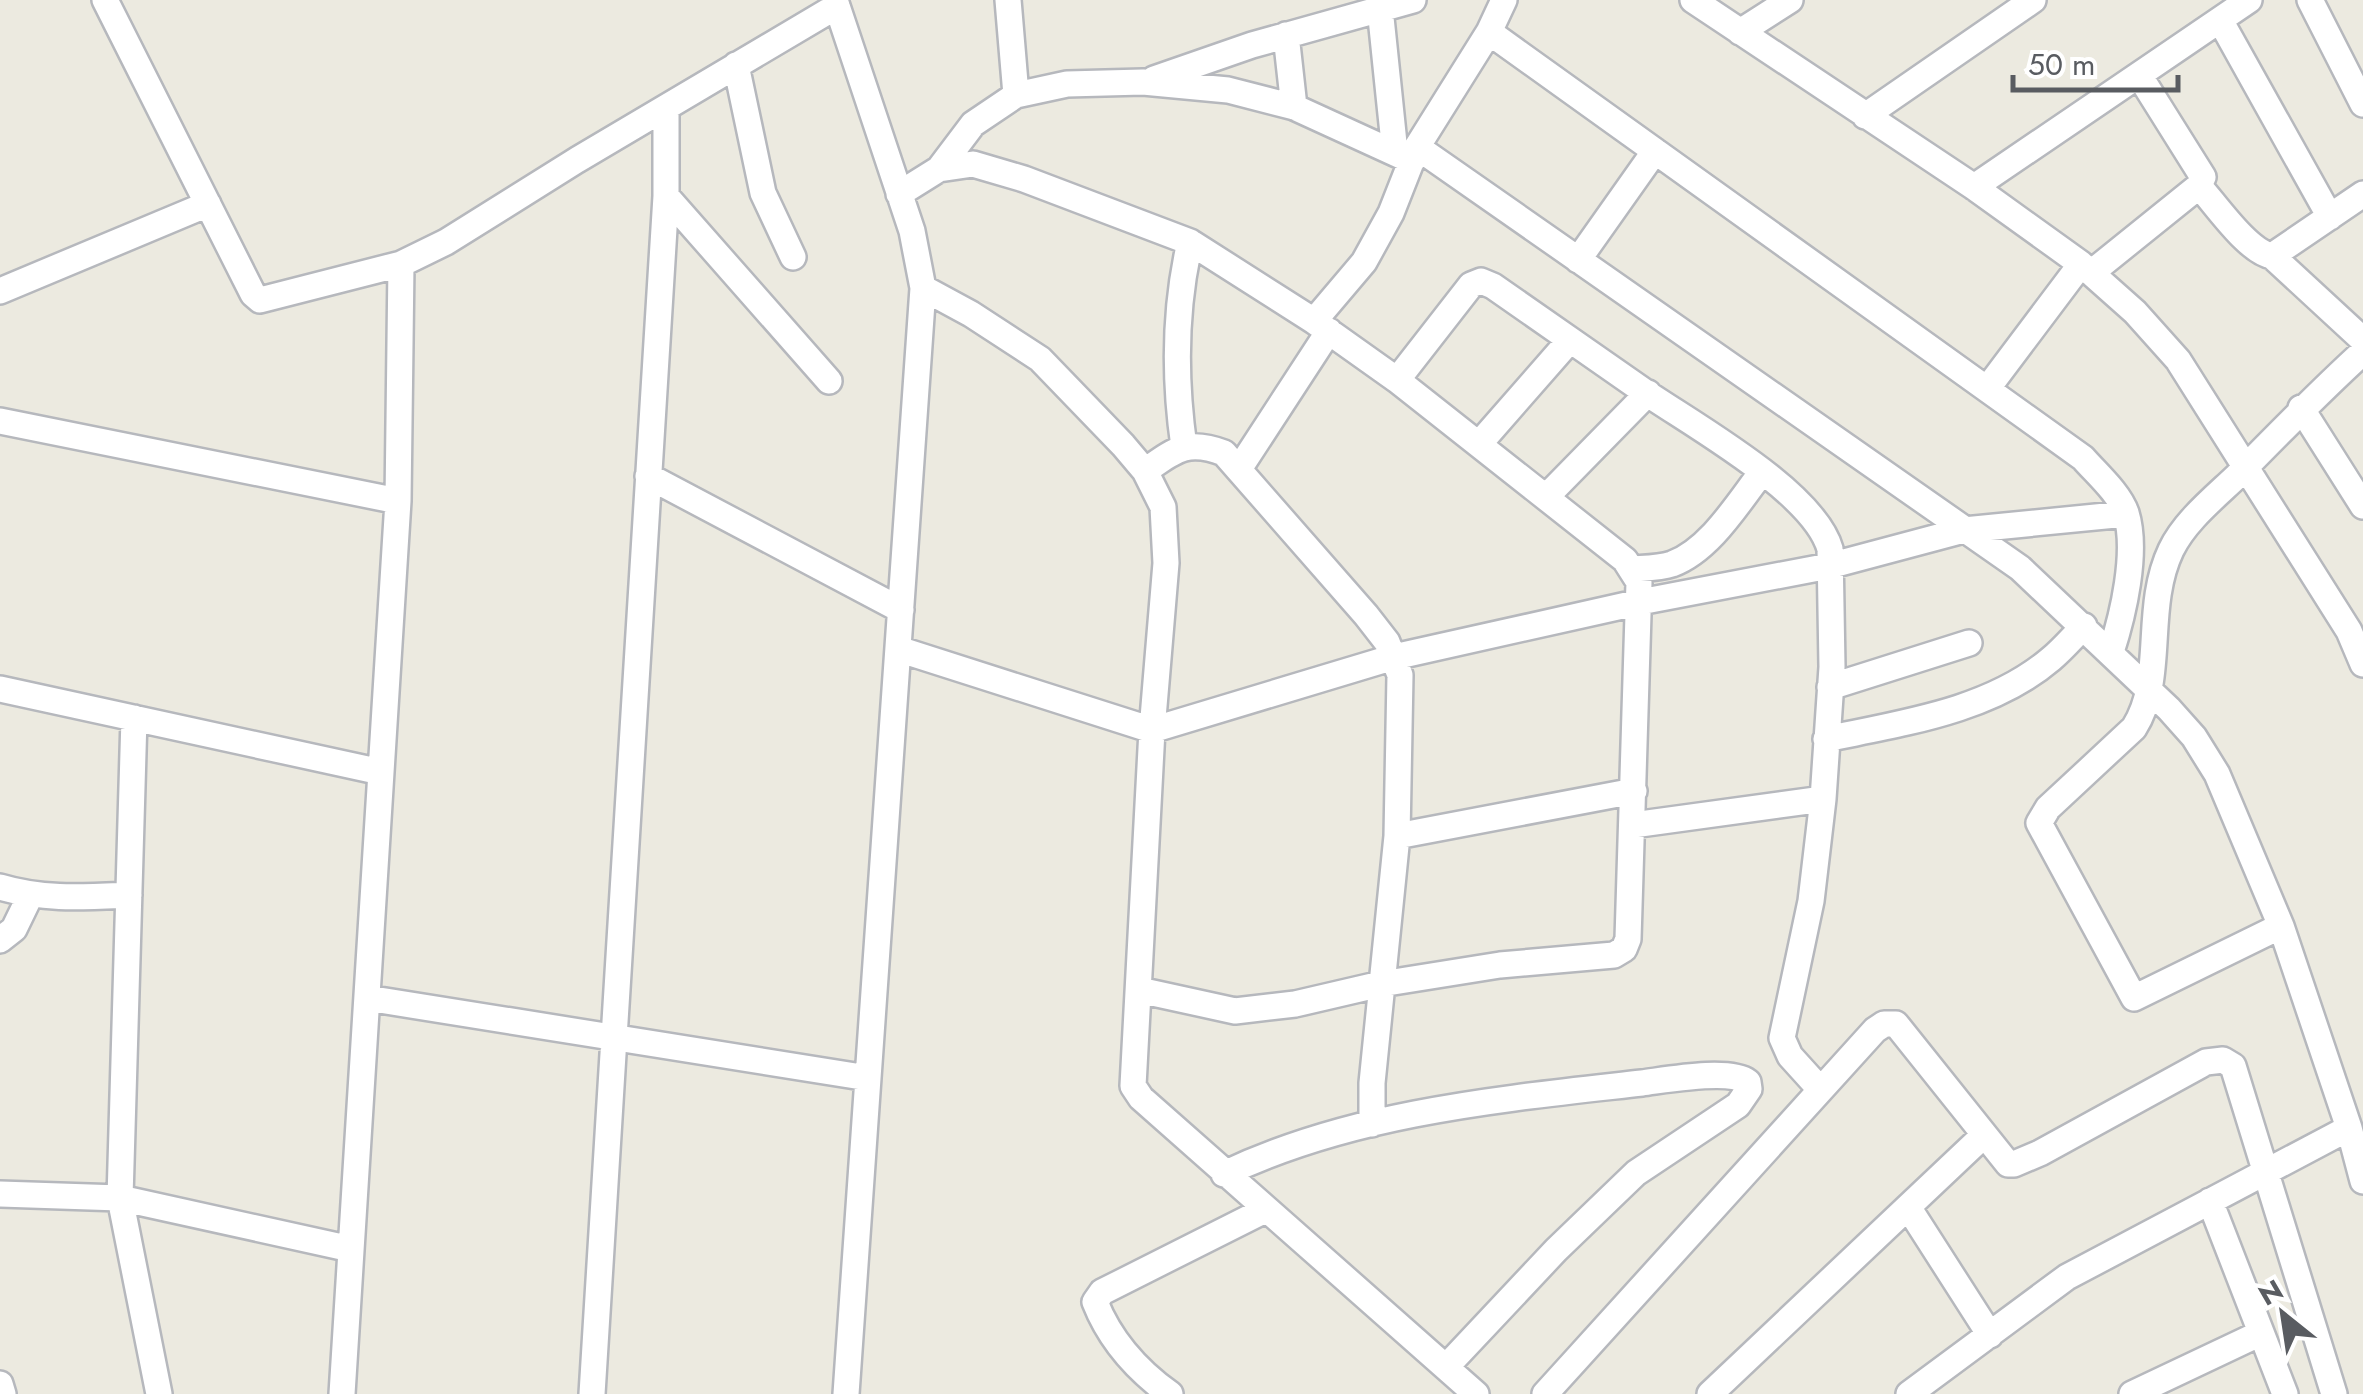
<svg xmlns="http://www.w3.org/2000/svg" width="2363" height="1394" font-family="Jost,sans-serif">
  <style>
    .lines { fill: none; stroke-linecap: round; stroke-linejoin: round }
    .minor-casing { stroke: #b6b8bd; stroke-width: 30 }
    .minor { stroke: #fff; stroke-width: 25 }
  </style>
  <rect width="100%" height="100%" fill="#eceae0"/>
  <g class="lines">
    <g class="minor-casing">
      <path id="minor" d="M105,0l148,294 7,6 141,-36 45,-22 131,-82 260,-154
        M835,0l77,231 11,57 -77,1106
        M1008,0l8,95
        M1693,0l281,187 107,77 54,48 43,48 171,271 14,33
        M2310,0l53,104
        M1380,8l15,145
        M2220,20l110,197
        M1489,32l594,426c14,16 36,35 43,55 12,39 -3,102 -15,139
        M1740,32l50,-32
        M1286,35l8,72
        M736,65l27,128 30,64
        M1154,79l98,-34 161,-45
        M1865,116l168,-116
        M1417,147l603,421 149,141 25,28 23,37 64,152 68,202 14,53
        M939,169l34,-5 51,15 166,63 124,79 83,59 228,180 14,22 -11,357 -4,10 -10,6 -114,10 -119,19 -86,20 -60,7 -96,-21
        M2199,186c17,19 49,66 73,70l91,84
        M1974,187l275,-187
        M899,194l40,-25 34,-45 43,-29 51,-11 76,-2 85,8 66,17 118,54
        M666,196l163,185
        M2272,256l91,-62
        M1578,260l77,-109
        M2091,273l108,-87 4,-9 -64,-102
        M923,288l48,26 69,45 83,86 22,26 18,36 3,56 -14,167 -19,356 8,12 335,296
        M0,291l208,-87
        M1314,321l50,-59 27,-49 26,-66 72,-115 15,-32
        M1397,380l74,-95 10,-4 12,5c51,35 101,71 152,106 48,33 169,100 185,157l2,118 -9,132 -12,102 -29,137 8,18 29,32
        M1987,389l94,-125
        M2301,408l62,98
        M0,421l398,80
        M1479,444l91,-104
        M1184,447c-10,-70 -10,-136 6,-205
        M1239,469l90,-138
        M1145,471c30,-21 42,-32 79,-18l142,162 21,27 13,33 -3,161 -25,247v41
        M648,476l253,134
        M1546,497l102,-104
        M1632,569c14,-1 28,-1 40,-5 38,-14 66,-61 90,-92
        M898,649l254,81 242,-73 246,-55 189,-36 135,-36 162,-16
        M1830,687l139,-44
        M0,689l381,83
        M134,718l-14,480 39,196
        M1826,739c76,-16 164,-28 225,-80 12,-10 22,-22 33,-33
        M1633,825l190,-26
        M1397,836l237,-45
        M0,887c43,13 84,10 129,8
        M2281,926l-147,72 -95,-175 9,-15 86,-80c32,-50 9,-119 37,-178 14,-29 43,-52 66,-74 41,-42 82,-84 126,-124
        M0,940l14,-11 16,-33
        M367,998l501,80
        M1224,1174c130,-62 277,-75 418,-91 24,-3 87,-15 106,-1l1,7 -11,16 -102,68 -80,77 -110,117
        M0,1194l120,4 231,51
        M2210,1201l75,193
        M1908,1207l82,128
        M0,1384l3,10
        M342,1394l56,-893 3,-237
        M592,1394l74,-1198v-87
        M1170,1394c-32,-23 -60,-54 -75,-92l7,-10 163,-82
        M1545,1394l330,-364 9,-6h12l112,140h6l26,-11 166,-91 17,-2 10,6 101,328
        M1710,1394l273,-258
        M1909,1394l158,-117 282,-149
        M2132,1394l129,-61"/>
    </g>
    <use href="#minor" class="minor"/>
  </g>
  <g transform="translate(2283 1314) rotate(330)" stroke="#ffffff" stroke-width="8" paint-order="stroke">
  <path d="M0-8L18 38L0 25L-18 38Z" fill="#595c61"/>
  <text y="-15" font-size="28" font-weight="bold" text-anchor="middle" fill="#595c61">N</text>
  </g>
  <path d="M2013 75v15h165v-15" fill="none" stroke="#595c61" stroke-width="5"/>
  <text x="2028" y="75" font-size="30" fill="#595c61" stroke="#ffffff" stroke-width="8" paint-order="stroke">50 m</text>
</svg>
